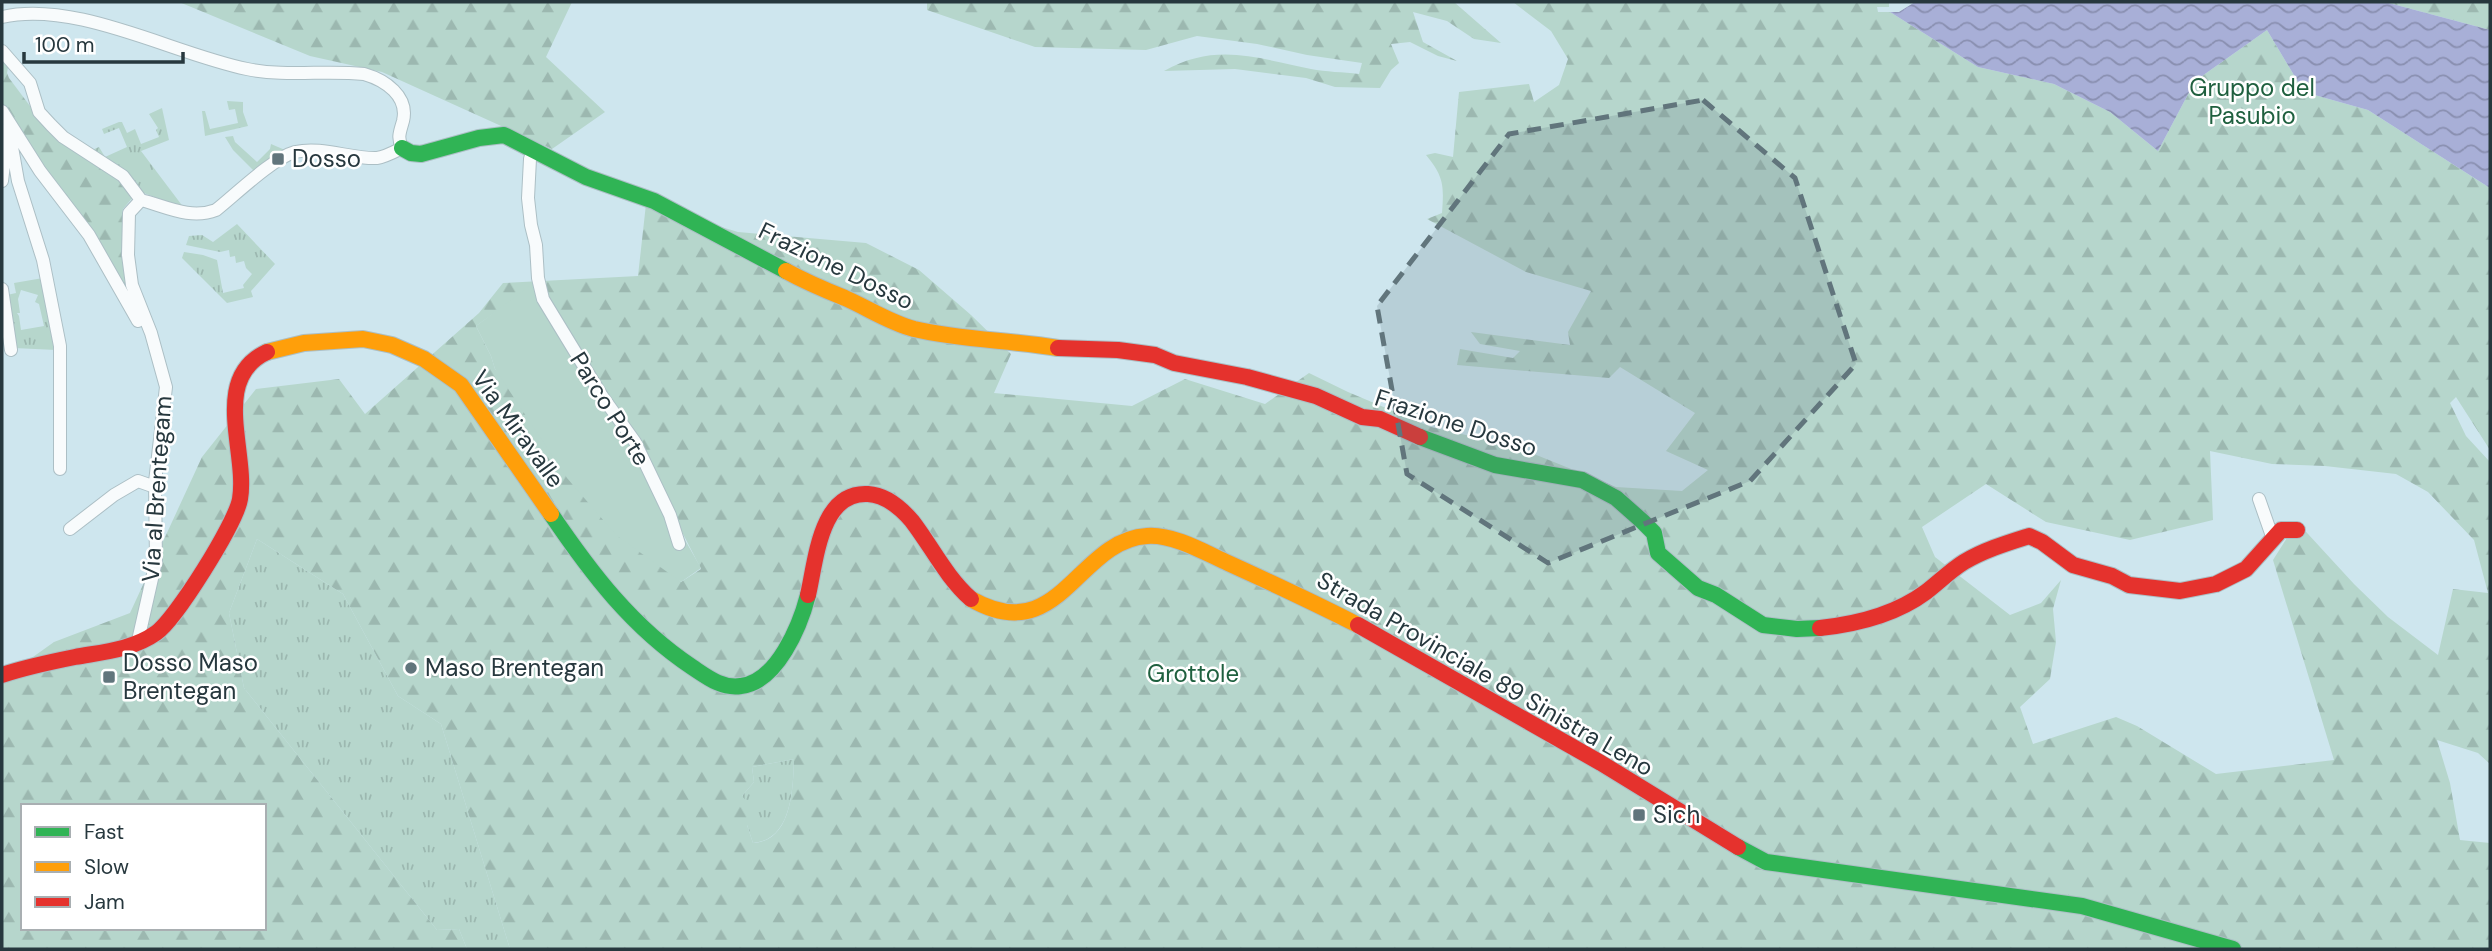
<svg xmlns="http://www.w3.org/2000/svg" width="2492" height="951" font-family="'DM Sans',sans-serif">
  <style>
    .grass { fill: url(#grass-tufts); fill-rule: evenodd }
    .forest { fill: url(#forest-firs); fill-rule: evenodd }
    .park { fill: #b6d6cc }
    .water { fill: url(#water-waves) }
    .lines { fill: none; stroke-linecap: round; stroke-linejoin: round }
    .street-casing { stroke: #acbfc5; stroke-width: 14 }
    .fast-casing { stroke: #acbfc5; stroke-width: 18 }
    .slow-casing { stroke: #acbfc5; stroke-width: 18 }
    .jam-casing { stroke: #acbfc5; stroke-width: 18 }
    .street { stroke: #f8fbfc; stroke-width: 12 }
    .fast { stroke: #30b455; stroke-width: 16 }
    .slow { stroke: #ff9f0a; stroke-width: 16 }
    .jam { stroke: #e5322d; stroke-width: 16 }
    .marked { fill: #61757c; fill-opacity: 0.2; stroke: #61757c; stroke-width: 5; stroke-dasharray: 14 9; stroke-linejoin: round }
    .poi-dot { fill: #61757c; stroke: #fff; stroke-width: 2.5 }
    .labels { text-anchor: middle; stroke-width: 5; stroke-linejoin: round; paint-order: stroke }
    .park-label { font-size: 24px; fill: #1f603f; stroke: #fff }
    .poi-label { font-size: 24px; fill: #27383e; stroke: #fff; text-anchor: start }
    .street-label { font-size: 24px; fill: #27383e; stroke: #fff }
  </style>
  <defs>
    <pattern id="grass-tufts" width="24" height="20" patternUnits="userSpaceOnUse" patternTransform="scale(1.75)"><rect width="24" height="20" fill="#b6d6cc"/><path d="M3 7l-1-3M5 7V3M7 7l1-3M15 17l-1-3M17 17v-4M19 17l1-3" fill="none" stroke="#9cb8b0"/></pattern>
    <pattern id="forest-firs" width="22" height="20" patternUnits="userSpaceOnUse" patternTransform="scale(1.75)"><rect width="22" height="20" fill="#b6d6cc"/><path d="M5 1l3.5 6h-7zM16 11l3.5 6h-7z" fill="#9cb8b0"/></pattern>
    <pattern id="water-waves" width="16" height="10" patternUnits="userSpaceOnUse" patternTransform="scale(1.75)"><rect width="16" height="10" fill="#a8afd7"/><path d="M0 5q4-4 8 0t8 0" fill="none" stroke="#898fb0"/></pattern>
  </defs>
  <rect width="100%" height="100%" fill="#cee6ee"/>
  <path class="grass" d="M227,101l16,1v10l5,14 -43,10 -3,-25h3l5,18 28,-6 -3,-14 -6,1z
    M162,108l7,32 -28,11 43,57 -43,-16 -49,-42 7,-3 6,10 22,-10 -8,-19 -15,6 -2,-5 17,-7h3l5,11 8,-4 6,15 18,-7 -3,-7 2,-2 -9,-14z
    M233,136l2,6 22,20 13,-13 1,-5 14,6 -30,22 -22,-22 -8,-13z
    M237,224l38,40 -24,27 2,6 -26,6 -45,-45 2,-6 19,3 14,5 6,33 21,-5 -1,-3 9,-11 -6,-6 -2,-7 -8,2 -1,-7 -5,1 -1,-7 -9,2 -34,-7 3,-9 13,-1 11,7z
    M43,278l13,72 -42,-2 -7,-53 9,-2 -2,-10zM21,290l17,5 -3,7 4,2 5,22 -23,4 -2,-14 -2,-3h3l-2,-14z
    M257,539l86,55 55,102 43,28 69,225h-43l-8,-20 -22,1 -193,-242 -15,-75z
    M794,759c-1,30 -2,81 -41,84l-6,-18 -5,-29 12,-14 -2,-15z"/>
  <path class="forest" d="M179,2h393l-26,55 59,55 -53,37 -170,-77 -72,-16z
    M927,2h527l47,41 -27,-4 -27,-18 -34,-9 10,30 34,19 -19,-5 -28,-14 -19,2 8,19 -8,7 -11,18 -45,-1 -29,-9 -71,-9 -71,2c52,-29 92,-13 147,-2 15,3 32,3 48,5l3,-11 -55,-8 -50,-11 -60,-8 -51,14 -111,-3 -108,-37z
    M1513,2h376v5h-12l1,5h12l88,55 76,17 56,28 48,39 37,-70 72,-51 37,62 64,18 122,78v262l-34,-53 -6,6 16,33 24,26v302l-12,-11 -41,-13 13,43 10,57 30,3v106h-1980l-69,-225 -43,-28 -55,-102 -86,-55 -28,74 15,75 193,242 22,-1 8,20h-465v-270l52,-37 76,-29 72,-156 54,-68 83,-10 26,35 114,-101 24,-30 135,-7 8,-72 92,28 128,11 53,27 52,45 40,39 -17,39 138,13 53,-27 80,25 44,-31 39,19 83,35 83,19 102,41 66,4 26,-21 -42,-19 29,-38 -75,-46 -11,11 -152,-13 3,-16 53,9 7,-7 -40,-7 -9,-12 99,13 -2,-13 23,-41 -65,-19 -99,-53 15,-6c2,-28 2,-36 -16,-58l9,-2 18,4 6,-65 70,-8 5,18 25,-17 9,-26 -17,-28zM503,307l63,25 114,196 21,41 -20,13 -186,-213 -4,-13 -15,-30zM2210,451l62,13 53,2 71,8 32,18 46,48 14,53 -35,-4 -15,66 -50,-38 -34,-33 -57,-62 -24,38 61,200 -118,14 -79,-48 -21,-9 -83,27 -13,-37 30,-28 6,-37 -3,-33 8,-29 -20,23 -31,12 -75,-58 -13,-30 64,-43 60,38 84,18 83,-20zM794,759c-1,30 -2,82 -41,84l-6,-18 6,-16 -11,-13 12,-14 -2,-15zM23,806h241v122h-241z
    M2385,2h105v28z
    M2,60l6,7 -1,6 2,5 24,32 86,68 14,19 -10,12 -1,5 7,79 -127,-186z"/>
  <path class="park" d="M530,286h15l21,46 135,236 -20,14 -65,-47 -49,-57 -72,-109 -4,-13 -15,-30z"/>
  <path class="water" d="M1915,2h470l105,28v158l-122,-78 -64,-18 -37,-62 -72,51 -37,70 -48,-39 -56,-28 -76,-17 -88,-55h9z"/>
  <g class="lines">
    <g class="street-casing">
      <path id="street" d="M2,17c75,-17 171,37 245,52 38,8 78,1 117,5 21,6 45,22 39,47 -3,11 -6,16 -1,27 -8,4 -17,9 -25,10 -27,1 -54,-12 -82,-6 -22,6 -60,43 -79,58 -26,10 -51,-4 -75,-10l-12,13 -1,42 4,30 19,48 15,54 -11,95 1,79 -19,84
        M2,51l28,32 9,29 12,13 12,12 60,39 18,24
        M2,111l38,60 49,64 49,86
        M2,130l10,17 6,34 25,79 17,86v123
        M533,150l-3,9 -2,39 3,27 5,20 2,33 5,21 59,97 33,46 35,73 9,29
        M2,181l4,-34
        M2,289l9,61
        M2259,499l14,40
        M70,529l44,-34 24,-14 17,6"/>
    </g>
    <g class="fast-casing">
      <path id="fast" d="M402,148l9,5 10,1 58,-16 25,-3 82,42 68,24 132,70
        M1420,437l75,28 87,15 34,18 26,23 12,12 4,20 40,35 18,7 47,30 34,4 23,-1
        M551,514c40,59 81,113 141,153 15,10 30,22 49,19 36,-4 59,-60 67,-91
        M1738,847l28,15 316,44 151,43"/>
    </g>
    <g class="slow-casing">
      <path id="slow" d="M786,271c20,11 39,19 59,27 23,10 43,24 69,31 47,11 96,11 144,19
        M267,352l37,-9 59,-4 29,6 32,14 37,26 90,129
        M971,599c89,51 106,-59 176,-63 26,-2 57,16 81,27 44,20 87,40 130,62"/>
    </g>
    <g class="jam-casing">
      <path id="jam" d="M1058,348l60,2 37,5 19,8 73,14 69,19 46,21 18,2 40,18
        M808,595c8,-34 12,-104 60,-101 18,1 32,13 44,27 20,26 34,56 59,78
        M1358,625l243,138 137,84
        M1820,628c38,-4 75,-13 106,-36 13,-10 25,-22 38,-30 20,-12 43,-19 65,-26l13,6 31,23 39,11 17,9 51,6 36,-7 30,-15 35,-39h16
        M2,675c24,-8 48,-13 73,-18 27,-5 57,-7 81,-24 20,-14 80,-110 84,-134 8,-46 -30,-121 27,-147"/>
    </g>
    <use href="#street" class="street"/>
    <use href="#fast" class="fast"/>
    <use href="#slow" class="slow"/>
    <use href="#jam" class="jam"/>
  </g>
  <path class="marked" d="M1703,100l92,78 61,186 -106,117 -202,82 -141,-89 -30,-168 132,-172z"/>
  <g class="poi-dot">
    <rect x="271" y="152" width="14" height="14" rx="3.5"/>
    <circle cx="411" cy="668" r="7"/>
    <rect x="102" y="670" width="14" height="14" rx="3.5"/>
    <rect x="1632" y="808" width="14" height="14" rx="3.5"/>
  </g>
  <g class="labels">
    <g class="park-label">
      <text x="2252" y="96">Gruppo del<tspan x="2252" dy="28">Pasubio</tspan></text>
      <text x="1193" y="682">Grottole</text>
    </g>
    <g class="poi-label">
      <text x="292" y="167">Dosso</text>
      <text x="123" y="671">Dosso Maso<tspan x="123" dy="28">Brentegan</tspan></text>
      <text x="425" y="676">Maso Brentegan</text>
      <text x="1653" y="823">Sich</text>
    </g>
    <g class="street-label">
      <text transform="translate(836 266) rotate(26)" y="8">Frazione Dosso</text>
      <text transform="translate(610 409) rotate(58)" y="8">Parco Porte</text>
      <text transform="translate(1456 423) rotate(18)" y="8">Frazione Dosso</text>
      <text transform="translate(518 429) rotate(54)" y="8">Via Miravalle</text>
      <text transform="translate(157 489) rotate(-86)" y="8">Via al Brentegam</text>
      <text transform="translate(1485 674) rotate(30)" y="8">Strada Provinciale 89 Sinistra Leno</text>
    </g>
  </g>
  <rect width="2492" height="951" fill="none" stroke="#27383e" stroke-width="7"/>
  <rect x="21" y="804" width="245" height="126" fill="#ffffff" stroke="#a9afb2" stroke-width="2"/>
  <rect x="35" y="827" width="35" height="10" fill="#30b455" stroke="#a9afb2" stroke-width="2"/>
  <text x="84" y="839" font-size="21" fill="#27383e">Fast</text>
  <rect x="35" y="862" width="35" height="10" fill="#ff9f0a" stroke="#a9afb2" stroke-width="2"/>
  <text x="84" y="874" font-size="21" fill="#27383e">Slow</text>
  <rect x="35" y="897" width="35" height="10" fill="#e5322d" stroke="#a9afb2" stroke-width="2"/>
  <text x="84" y="909" font-size="21" fill="#27383e">Jam</text>
  <path d="M24 52v10h159v-10" fill="none" stroke="#27383e" stroke-width="3.5"/>
  <text x="35" y="52" font-size="21" fill="#27383e" stroke="#ffffff" stroke-width="5" paint-order="stroke">100 m</text>
</svg>
